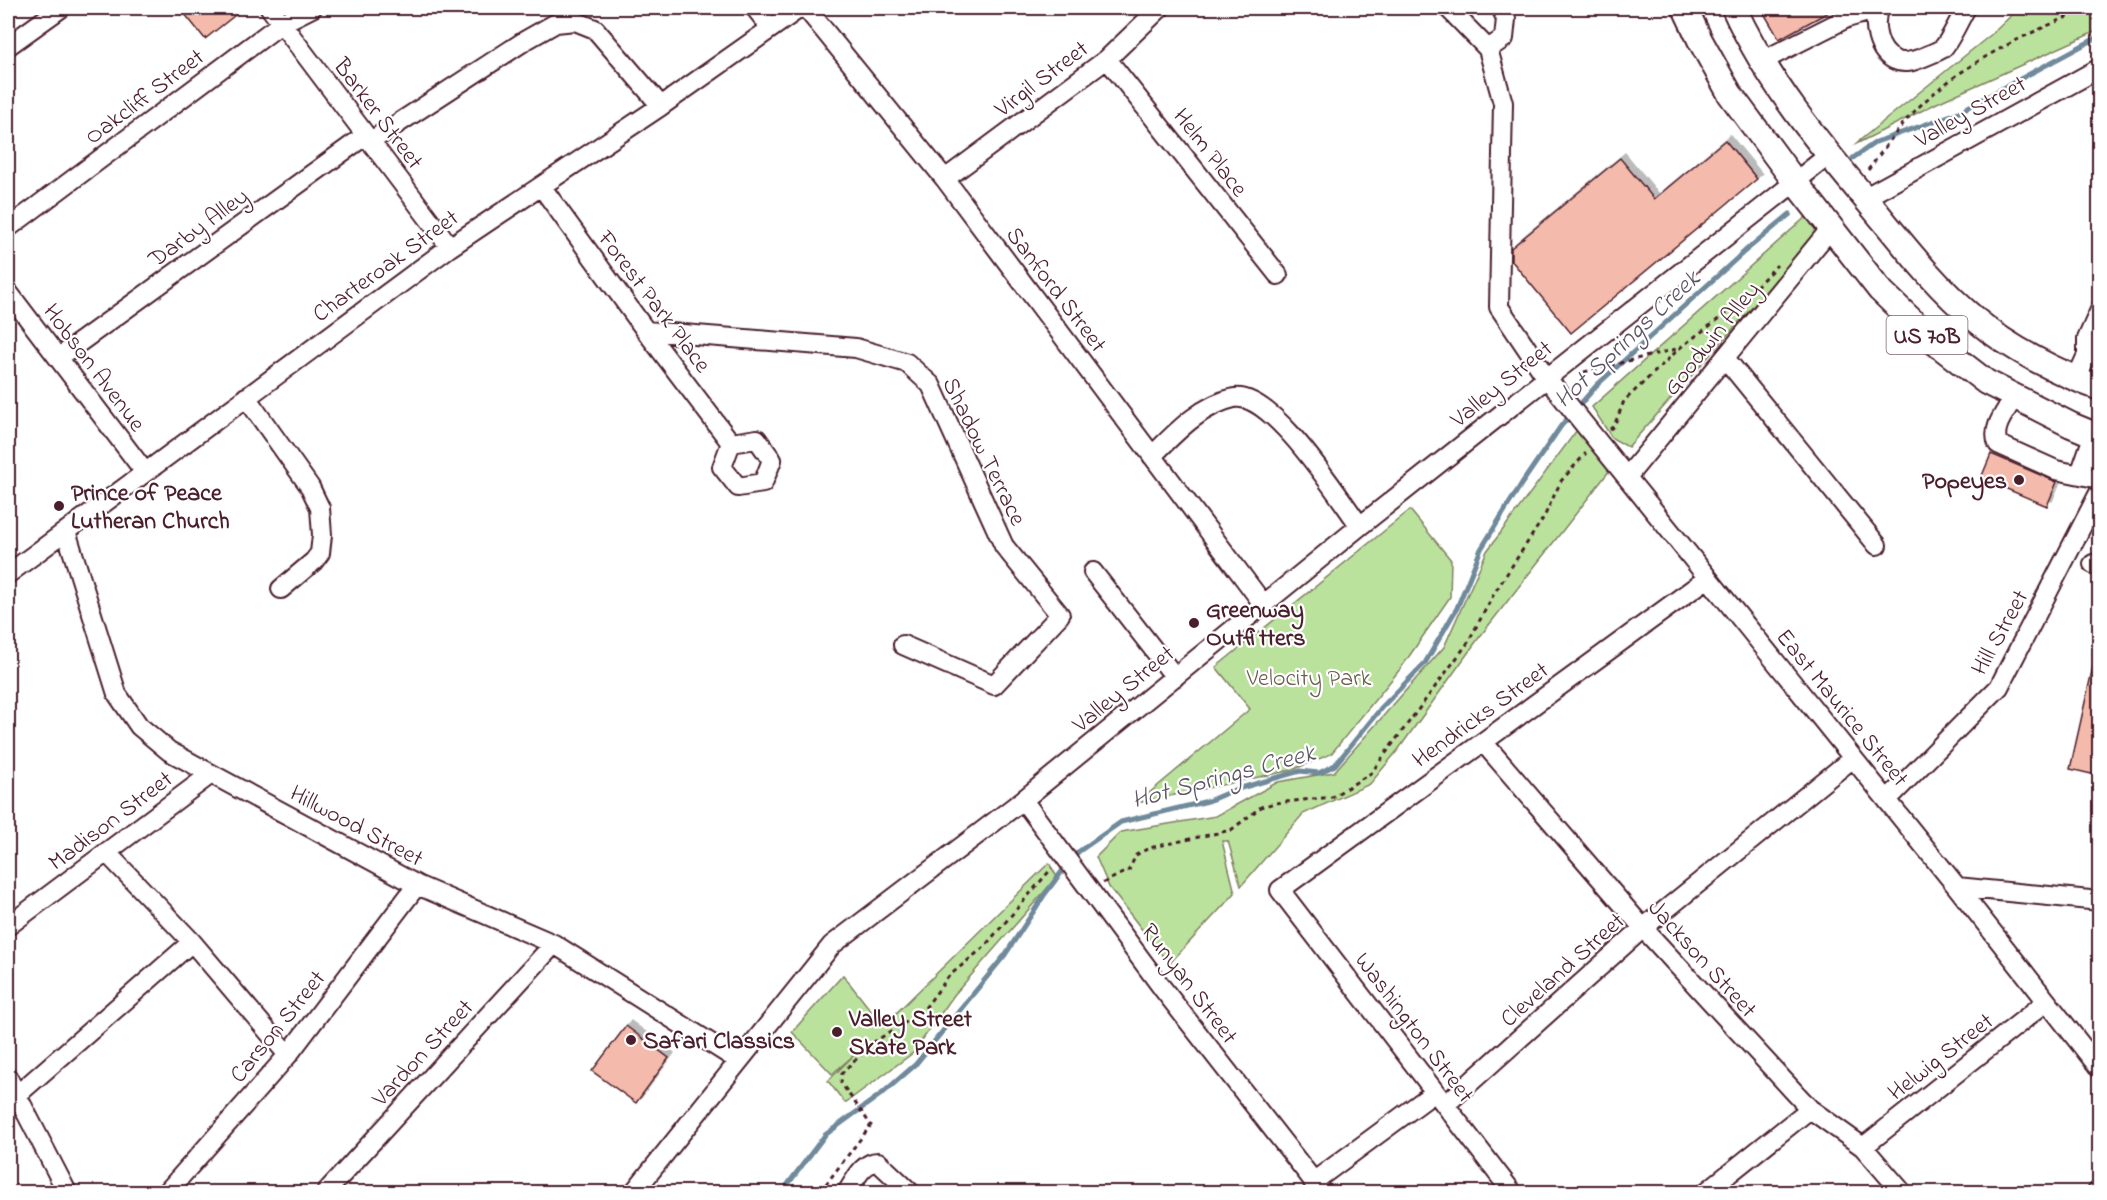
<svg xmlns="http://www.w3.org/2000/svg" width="2107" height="1200" font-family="'Indie Flower',sans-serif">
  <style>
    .green { fill: #bae29d; stroke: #828064; stroke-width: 1.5 }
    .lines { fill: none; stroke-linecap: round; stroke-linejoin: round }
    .stream { stroke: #6f8a9c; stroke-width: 5 }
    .building { fill: #f4bbac; stroke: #4a1f2b; stroke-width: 1.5; filter: url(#shadow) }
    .minor-casing { stroke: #4a1f2b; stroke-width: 22 }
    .major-casing { stroke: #4a1f2b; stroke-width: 28 }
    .path { stroke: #4a1f2b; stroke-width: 3; stroke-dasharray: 4.5 4.5; stroke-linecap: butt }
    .minor { stroke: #fff; stroke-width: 18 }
    .major { stroke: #fff; stroke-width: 24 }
    .poi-dot { fill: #4a1f2b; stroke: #fff; stroke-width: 2 }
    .labels { text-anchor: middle; stroke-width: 4.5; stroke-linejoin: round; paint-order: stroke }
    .shield { fill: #fff; stroke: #80626b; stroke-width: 1.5 }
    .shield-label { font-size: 22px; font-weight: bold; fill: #4a1f2b }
    .street-label { font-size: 24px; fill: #4a1f2b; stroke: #fff }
    .poi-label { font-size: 24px; font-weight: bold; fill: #4a1f2b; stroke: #fff; text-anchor: start }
    .park-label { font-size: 24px; fill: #6c5a4d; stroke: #fff }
    .water-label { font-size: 26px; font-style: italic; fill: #5c5463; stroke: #fff }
  </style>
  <defs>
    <filter id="shadow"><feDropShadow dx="5" dy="-5" stdDeviation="0" flood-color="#0004"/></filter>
  </defs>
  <rect width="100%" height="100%" fill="#fff"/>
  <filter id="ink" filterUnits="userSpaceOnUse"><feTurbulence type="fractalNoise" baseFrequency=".0167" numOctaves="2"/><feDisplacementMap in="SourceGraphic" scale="12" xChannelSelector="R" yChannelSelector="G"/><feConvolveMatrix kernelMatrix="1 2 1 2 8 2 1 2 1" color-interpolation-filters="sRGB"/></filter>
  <g filter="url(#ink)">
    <path class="green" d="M2019,8h80v22l-162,73 -83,42 139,-112z
      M1808,215l13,15 -193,217 -16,-9 -20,-31z
      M1577,430l33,40 -132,169 -80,111 -28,34 -67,30 -62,72 -13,-45h-6l13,52 -66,71 -60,-77 -13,-30 25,-25 95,-16 62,-34 56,-10 110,-125 43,-96z
      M1410,510l41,50 -1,37 -49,71 -70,86 -39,16 -155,33 113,-94 -34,-42z
      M1049,863l8,14 -103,118 -41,58 -68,50 -17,-22 26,-26 -22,19 -40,-42 51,-57 40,51z"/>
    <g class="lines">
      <path class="stream" d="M1853,158l23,-16 81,-29 143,-77
        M1072,859l6,-7 43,-30 87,-21 26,-11 66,-19 19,2 16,-8 47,-58 43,-44 32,-55 24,-59 41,-66 39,-57 37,-42 147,-133 45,-37
        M782,1192l43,-57 59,-43 31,-27 90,-110 40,-61 21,-28"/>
    </g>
    <path class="building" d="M180,8h64l-39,31z
      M1761,8h75l-57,31z
      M1725,140l32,39 -186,154 -60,-73v-12l109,-90 34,41z
      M1991,454l66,28 -10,24 -66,-28z
      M2094,662h6v114l-30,-7z
      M626,1026l43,32 -33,45 -44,-32z"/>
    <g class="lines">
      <g class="minor-casing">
        <path id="minor" d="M270,8l180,239
          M755,8l16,20
          M806,8l139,171 319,426
          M1448,8l40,41 15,54 -4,204 47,70 411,510 143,182
          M1879,8c-7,16 -2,44 16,52 10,5 22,0 31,-4 5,-2 13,-5 17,-8 8,-9 17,-30 23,-40
          M8,46l53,-38
          M1488,49l16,-11 2,-19 -5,-11
          M1107,59l171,216
          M1762,61l85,-43 31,-9
          M371,141l155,-101 30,-17 19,-2 20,8 66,77
          M945,179l162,-120 53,-51
          M541,186l105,145 85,112
          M1864,198l236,-130
          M8,228l274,-205 30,-15
          M8,292l136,179
          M646,331l210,17 51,15 24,22 73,161 56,69 -66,70 -91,-40
          M58,358l308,-223
          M1725,358l152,187
          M2076,379l11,-24v-16l13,-29
          M246,397l64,90 10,21 2,27 -2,18 -6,8 -33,28
          M2014,397c-8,15 -23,30 -16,47l58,26 44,9
          M757,439l15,21 -9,23 -25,4 -16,-20 9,-24z
          M1152,456c23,-23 49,-51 82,-58 38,-7 105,100 126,128
          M2080,474l14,-40
          M1627,477l204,-249
          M66,531l51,163 22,32 30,25 248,134 137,59 185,117
          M2093,564l7,3
          M1093,572l82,105
          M8,574l442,-327 211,-141 139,-98
          M1483,742l160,186 167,181 53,38 39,45
          M1023,800l140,189 159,203
          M1887,800l112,-113 101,-196
          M107,853l85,89 96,113
          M1957,887l143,14
          M8,926l203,-152
          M8,1078l59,114
          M17,1095l175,-153
          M1445,1105l198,-177 210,-170
          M1863,1147l183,-145
          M1313,1182l122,-90
          M167,1192l121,-137 129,-170
          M326,1192l228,-248
          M634,1192l198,-247 191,-145 337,-274 469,-371
          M847,1192c8,-11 15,-30 31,-30l32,30
          M1512,1192l-232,-302 428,-312
          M1706,1192l104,-83
          M2097,1192l3,-2"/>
      </g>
      <g class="major-casing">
        <path id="major" d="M1685,8l15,32 30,54 65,88 85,108 53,51 53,41 85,43 29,12
          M1734,8c33,74 88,139 140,201 32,39 63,79 102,111 33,28 82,53 124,68"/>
      </g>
      <path class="path" d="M1868,170c14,-18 27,-38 43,-55 37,-40 88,-68 138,-90 16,-7 30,-14 47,-17
        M1584,372l96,-24
        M1610,429l4,-3 10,-25 57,-54 58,-43 38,-39
        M1103,883l26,-13 7,-15 13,-7 82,-18 30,-23 14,-4 57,-6 39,-24 96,-129 28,-52 49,-75 17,-36 25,-28
        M820,1192l51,-67 -30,-42 1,-10 32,-31 48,-30 27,-36 35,-29 68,-79"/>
      <use href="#minor" class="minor"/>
      <use href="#major" class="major"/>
    </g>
  </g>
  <g class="poi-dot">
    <circle cx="2019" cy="480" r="6"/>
    <circle cx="59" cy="506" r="6"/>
    <circle cx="1194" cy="623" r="6"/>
    <circle cx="837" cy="1032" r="6"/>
    <circle cx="631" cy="1040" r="6"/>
  </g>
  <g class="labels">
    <rect class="shield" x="1886.5" y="316" width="81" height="38" rx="4.5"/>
    <g class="shield-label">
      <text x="1927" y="343">US 70B</text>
    </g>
    <g class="street-label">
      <text transform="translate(1041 78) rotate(-37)" y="8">Virgil Street</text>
      <text transform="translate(144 96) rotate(-37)" y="8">Oakcliff Street</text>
      <text transform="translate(1970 111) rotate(-29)" y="8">Valley Street</text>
      <text transform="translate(379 113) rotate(53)" y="8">Barker Street</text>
      <text transform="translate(1211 152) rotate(52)" y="8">Helm Place</text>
      <text transform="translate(198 227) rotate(-36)" y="8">Darby Alley</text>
      <text transform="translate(385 265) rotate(-36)" y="8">Charteroak Street</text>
      <text transform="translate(1057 289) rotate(53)" y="8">Sanford Street</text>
      <text transform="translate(655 301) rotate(53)" y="8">Forest Park Place</text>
      <text transform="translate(1711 338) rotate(-51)" y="8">Goodwin Alley</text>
      <text transform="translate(95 367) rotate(53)" y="8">Hobson Avenue</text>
      <text transform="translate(1501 383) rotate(-39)" y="8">Valley Street</text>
      <text transform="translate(985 451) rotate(64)" y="8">Shadow Terrace</text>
      <text transform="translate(1999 632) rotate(-61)" y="8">Hill Street</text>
      <text transform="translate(1123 688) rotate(-39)" y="8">Valley Street</text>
      <text transform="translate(1843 707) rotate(51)" y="8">East Maurice Street</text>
      <text transform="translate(1480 714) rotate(-36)" y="8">Hendricks Street</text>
      <text transform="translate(110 820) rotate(-37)" y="8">Madison Street</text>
      <text transform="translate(357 825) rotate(28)" y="8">Hillwood Street</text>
      <text transform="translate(1703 958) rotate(48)" y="8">Jackson Street</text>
      <text transform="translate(1562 969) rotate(-42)" y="8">Cleveland Street</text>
      <text transform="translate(1190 983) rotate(53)" y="8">Runyan Street</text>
      <text transform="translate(277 1026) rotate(-51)" y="8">Carson Street</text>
      <text transform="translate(1415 1027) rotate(53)" y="8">Washington Street</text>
      <text transform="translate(422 1052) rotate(-47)" y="8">Vardon Street</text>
      <text transform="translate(1940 1056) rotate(-38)" y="8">Helwig Street</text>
    </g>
    <g class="poi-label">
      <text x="2007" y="488" text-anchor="end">Popeyes</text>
      <text x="71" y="500">Prince of Peace<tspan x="71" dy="28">Lutheran Church</tspan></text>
      <text x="1206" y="617">Greenway<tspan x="1206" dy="28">Outfitters</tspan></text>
      <text x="849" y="1026">Valley Street<tspan x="849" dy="28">Skate Park</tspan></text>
      <text x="643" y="1048">Safari Classics</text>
    </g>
    <g class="park-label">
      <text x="1309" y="685">Velocity Park</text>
    </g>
    <g class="water-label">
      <text transform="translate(1626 338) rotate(-43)" y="9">Hot Springs Creek</text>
      <text transform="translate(1223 775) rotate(-15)" y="9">Hot Springs Creek</text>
    </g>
  </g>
  <rect width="2107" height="1200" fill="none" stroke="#fff" stroke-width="30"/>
  <rect x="15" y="15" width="2077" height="1170" fill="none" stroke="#4a1f2b" stroke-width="2" filter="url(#ink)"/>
</svg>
